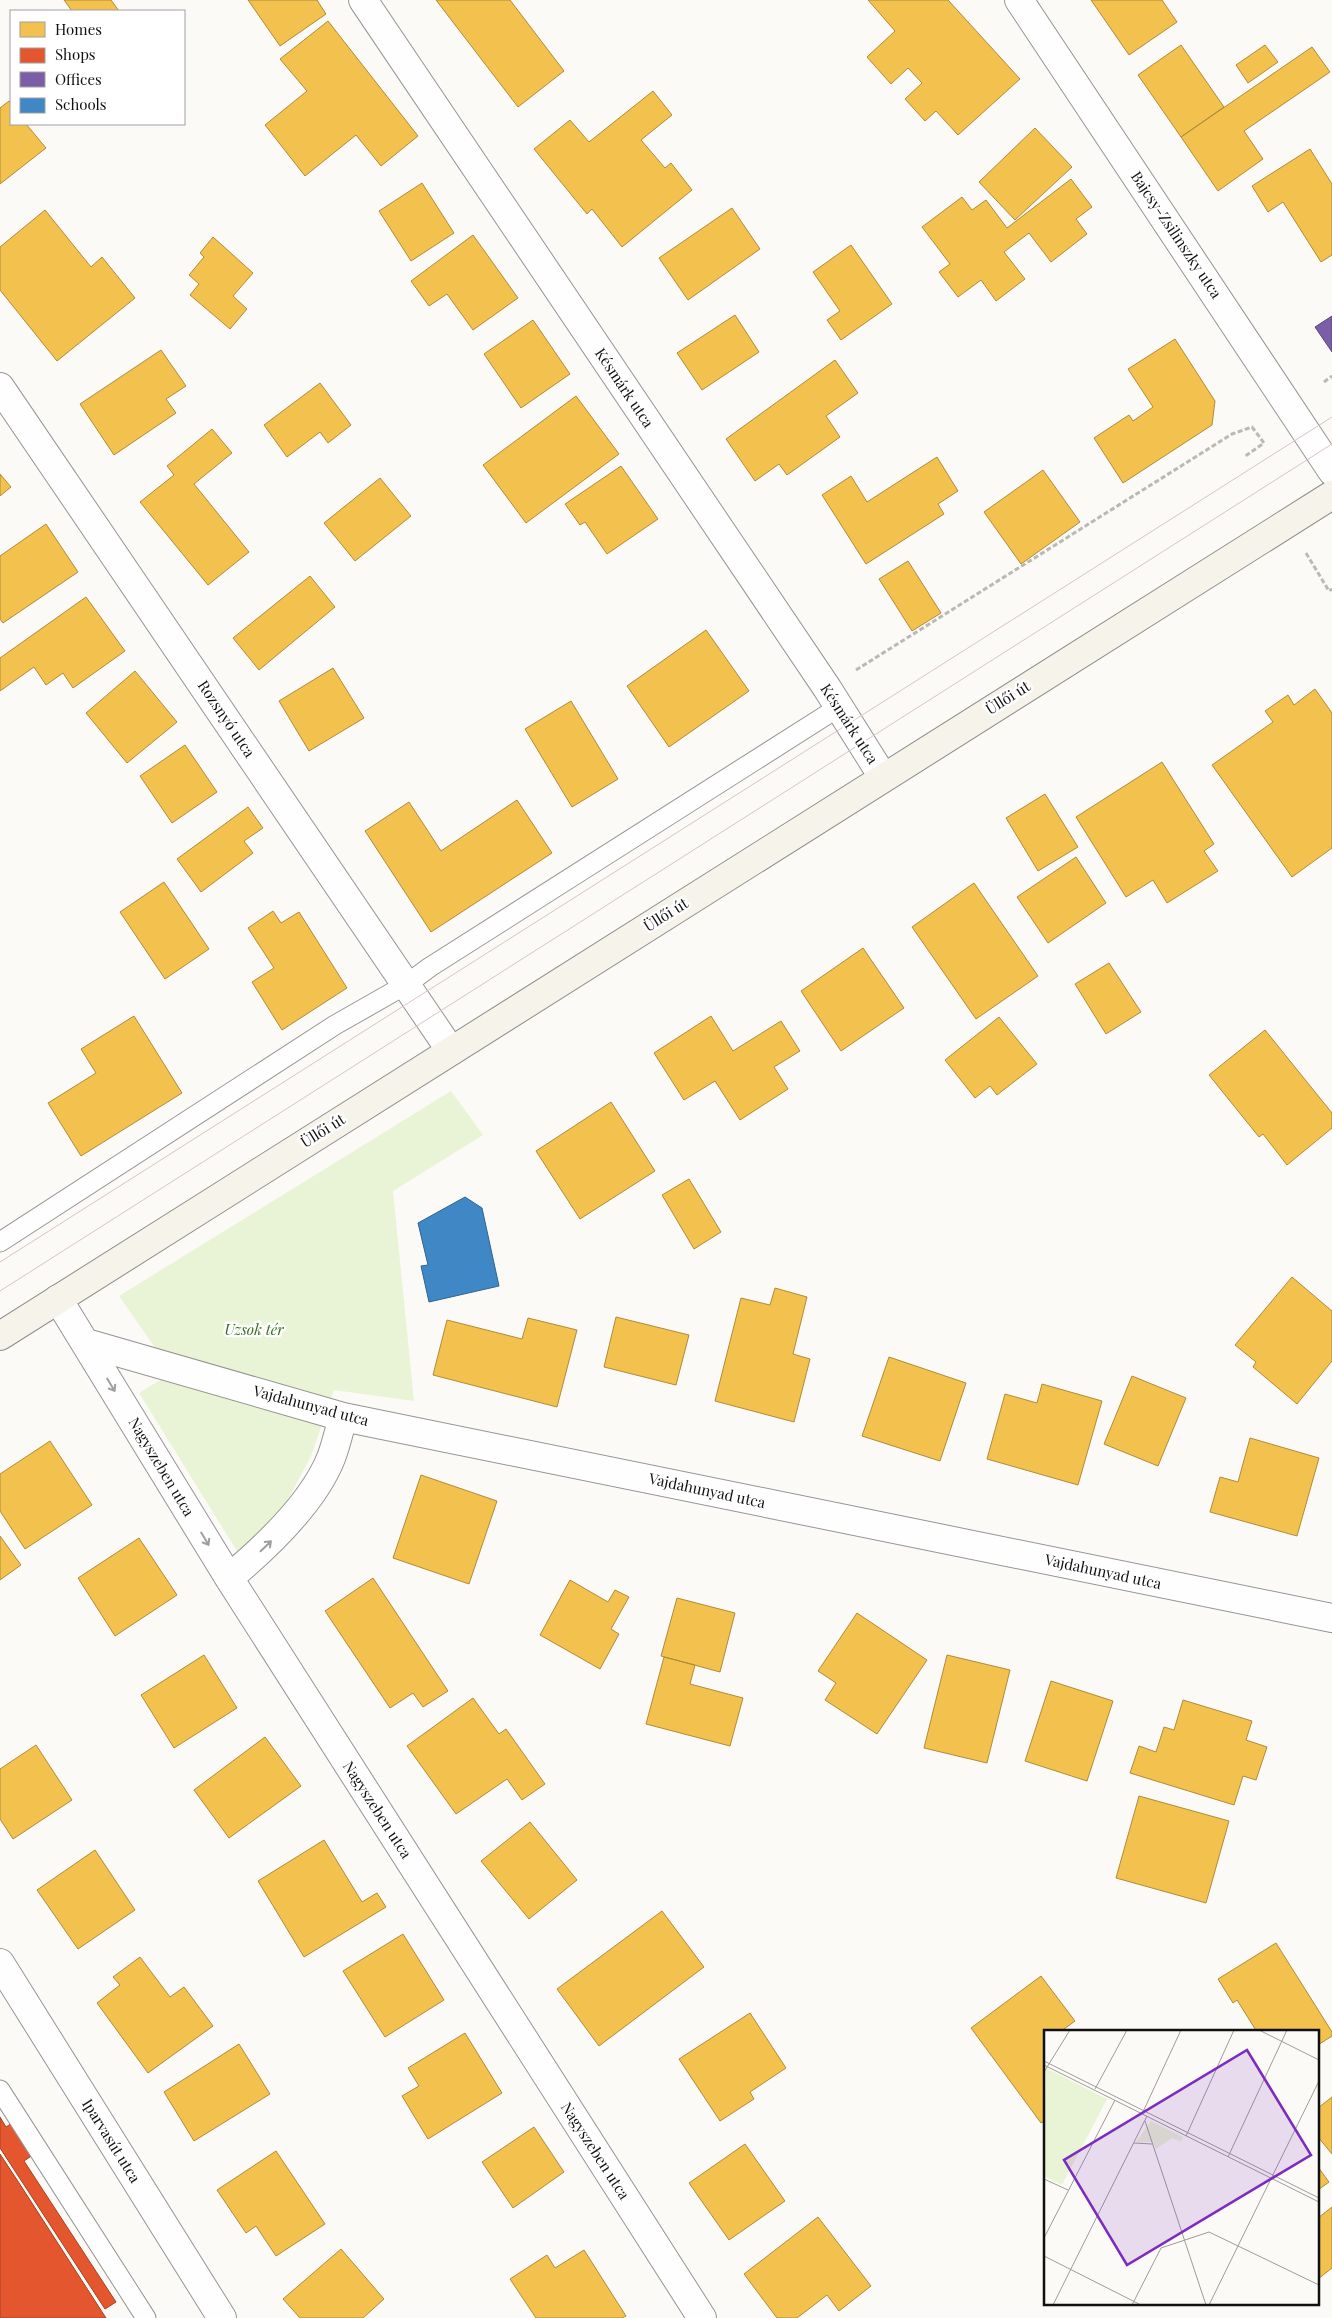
<svg xmlns="http://www.w3.org/2000/svg" width="1332" height="2318" font-family="'Playfair Display',serif">
  <style>
    .green { fill: #e9f3d5 }
    .homes { fill: #f2c14e; stroke: #ae8c3b }
    .shops { fill: #e4572e; stroke: #a44225 }
    .offices { fill: #7b5ea7; stroke: #5b477a }
    .schools { fill: #3f88c5; stroke: #31648f }
    .lines { fill: none; stroke-linecap: round; stroke-linejoin: round }
    .lane-casing { stroke: #969594; stroke-width: 21 }
    .street-casing { stroke: #969594; stroke-width: 30 }
    .secondary-casing { stroke: #8d8c8a; stroke-width: 30 }
    .path { stroke: #b9b9b8; stroke-width: 3; stroke-dasharray: 5 2.5; stroke-linecap: butt }
    .lane { stroke: #fffefe; stroke-width: 19 }
    .street { stroke: #fffefe; stroke-width: 28 }
    .secondary { stroke: #f6f3eb; stroke-width: 28 }
    .tram { stroke: #d9c4c7; stroke-width: 1 }
    .oneway { stroke: #9f9f9f }
    .labels { text-anchor: middle; stroke-width: 5; stroke-linejoin: round; paint-order: stroke }
    .street-label { font-size: 15px; fill: #101010; stroke: #fff }
    .park-label { font-size: 15px; font-style: italic; fill: #366d1c; stroke: #fff }
    .inset-road { fill: none; stroke: #9e9c9a; stroke-width: 1 }
    .view { fill: #7b2cbf; fill-opacity: 0.15; stroke: #7b2cbf; stroke-width: 2.5 }
    .inset-edge { fill: none; stroke: #101010; stroke-width: 2.5 }
  </style>
  <rect width="100%" height="100%" fill="#fcfaf6"/>
  <path class="green" d="M451,1091l32,44 -90,56 21,210 -80,-11 -23,66 -31,59 -43,36 -98,-158 26,-16 -9,-28 -37,-53z"/>
  <path class="homes" d="M64,0h47l8,11h-47z
    M248,0h69l9,14 -46,32z
    M436,0h74l54,71 -46,36z
    M948,0l72,79 -62,56 -22,-24 -11,10 -20,-22 17,-16 -14,-15 -17,16 -24,-27 28,-26 -27,-31z
    M1091,0h71l15,22 -48,33z
    M328,21l90,115 -37,30 -25,-31 -51,41 -40,-51 42,-34 -27,-32z
    M1181,45l43,62 -43,30 -43,-62z
    M1265,45l13,17 -30,21 -12,-18z
    M1312,47l18,25 -86,59 19,28 -45,32 -37,-54z
    M653,91l19,24 -31,25 24,28 6,-5 21,27 -70,57 -30,-38 -5,5 -53,-65 36,-29 19,22z
    M9,101l2,3v20h15l20,24 -46,36v-76z
    M1035,128l37,39 -57,53 -36,-38z
    M1310,149l22,35v71l-11,7 -38,-60 -15,10 -16,-26z
    M1071,179l21,28 -16,12 11,15 -36,28 -22,-29 -25,19 21,27 -29,22 -15,-21 -23,17 -19,-25 11,-8 -28,-37 40,-30 10,13 14,-10 21,28z
    M422,183l32,50 -43,28 -32,-50z
    M732,208l28,41 -72,51 -29,-42z
    M45,210l46,57 11,-10 33,41 -78,63 -57,-71v-43z
    M473,235l45,63 -45,32 -26,-36 -18,12 -18,-25z
    M213,237l40,36 -20,23 14,13 -17,20 -40,-34 9,-11 -10,-9 15,-18 -4,-4z
    M851,245l41,59 -51,36 -14,-20 13,-9 -27,-39z
    M735,315l24,37 -57,38 -25,-37z
    M533,320l37,54 -49,34 -37,-54z
    M1175,339l40,62 -3,24 -89,58 -29,-45 35,-23 4,6 20,-14 -25,-38z
    M161,350l25,36 -20,13 10,14 -62,42 -34,-51z
    M835,360l23,33 -32,23 14,21 -53,38 -8,-11 -24,17 -29,-42z
    M320,383l31,42 -23,18 -8,-11 -33,25 -23,-32z
    M576,396l43,58 -93,69 -43,-58z
    M212,429l20,24 -38,31 55,68 -41,33 -68,-83 34,-27 -7,-9z
    M937,457l21,34 -20,13 6,10 -78,50 -44,-69 29,-19 16,26z
    M621,466l37,53 -51,35 -22,-32 -5,3 -15,-21z
    M1043,470l37,52 -59,42 -37,-52z
    M0,474l11,13 -11,9z
    M380,478l31,38 -56,45 -31,-38z
    M46,524l32,48 -75,51 -3,-4v-63z
    M908,561l33,52 -29,18 -33,-52z
    M310,576l25,31 -76,63 -26,-32z
    M86,597l39,54 -52,37 -10,-15 -17,12 -12,-18 -34,24v-33z
    M706,630l43,61 -80,56 -42,-61z
    M333,668l31,50 -55,33 -30,-50z
    M135,671l42,51 -50,41 -41,-50z
    M1315,689l17,24v135l-40,29 -80,-112 61,-43 -8,-11 23,-16 6,10z
    M571,701l47,78 -46,28 -47,-78z
    M185,745l32,47 -45,31 -32,-47z
    M1162,762l52,82 -10,7 14,20 -51,32 -14,-23 -27,17 -50,-80z
    M1045,794l33,53 -40,24 -32,-53z
    M517,800l35,53 -121,79 -66,-101 44,-29 32,49z
    M248,807l15,21 -19,13 9,12 -52,39 -24,-33z
    M1076,857l30,46 -58,40 -31,-46z
    M164,882l45,67 -44,30 -45,-67z
    M974,883l64,93 -62,43 -64,-92z
    M273,911l8,12 18,-11 48,76 -65,42 -30,-48 22,-14 -26,-40z
    M863,948l41,60 -63,43 -40,-60z
    M1109,963l32,49 -35,22 -31,-50z
    M134,1016l48,77 -101,63 -33,-53 48,-30 -15,-24z
    M711,1016l22,35 48,-30 19,30 -26,16 14,22 -48,31 -25,-39 -31,19 -30,-47z
    M999,1017l38,47 -40,31 -7,-9 -15,12 -30,-38z
    M1265,1030l67,83v15l-45,37 -24,-31 -4,3 -50,-62z
    M611,1102l44,69 -75,48 -44,-68z
    M689,1179l32,53 -27,17 -32,-54z
    M1292,1277l40,34v50l-35,43 -44,-37 3,-5 -21,-17z
    M775,1288l32,9 -14,57 17,5 -16,63 -79,-21 26,-103 29,7z
    M616,1317l73,18 -13,50 -72,-18z
    M528,1318l49,12 -20,77 -124,-32 14,-55 75,19z
    M889,1357l77,26 -26,78 -78,-25z
    M1132,1376l54,22 -28,68 -54,-22z
    M1042,1384l60,17 -24,84 -91,-26 18,-65 32,9z
    M1250,1438l69,20 -22,78 -87,-24 10,-35 18,5z
    M50,1441l42,64 -67,44 -25,-38v-37z
    M421,1475l76,26 -28,83 -76,-26z
    M0,1536l21,29 -21,15z
    M139,1538l38,57 -62,41 -37,-58z
    M373,1578l75,113 -25,16 -10,-14 -23,15 -65,-97z
    M570,1580l38,22 7,-12 14,7 -18,32 8,5 -19,35 -60,-34z
    M677,1598l58,15 -15,59 -59,-16z
    M857,1613l70,47 -50,74 -52,-34 11,-17 -18,-12z
    M204,1655l33,53 -63,40 -33,-53z
    M947,1655l63,15 -23,93 -63,-15z
    M664,1657l31,8 -5,19 53,14 -13,48 -84,-22z
    M1051,1681l62,20 -26,80 -62,-20z
    M473,1698l26,36 7,-5 39,55 -23,16 -15,-21 -51,35 -49,-68z
    M1183,1700l69,21 -6,19 21,7 -11,33 -13,-4 -9,29 -104,-32 9,-27 17,6 8,-25 10,3z
    M265,1737l36,49 -72,52 -35,-48z
    M36,1745l36,55 -59,39 -13,-20v-50z
    M1139,1796l90,25 -23,82 -90,-25z
    M530,1822l47,58 -48,39 -48,-58z
    M324,1840l38,62 15,-9 9,14 -82,50 -46,-76z
    M95,1850l40,60 -57,39 -41,-59z
    M662,1911l42,56 -105,79 -42,-57z
    M403,1934l41,66 -59,37 -42,-66z
    M1276,1943l56,89v4l-14,9v-13h-61l-20,-32 -4,3 -15,-24z
    M140,1957l30,40 14,-10 29,39 -65,47 -51,-70 23,-18 -7,-8z
    M1041,1976l34,45 -15,11h-14v88l-5,3 -70,-95z
    M750,2013l36,55 -36,24 4,7 -34,22 -41,-62z
    M465,2033l37,60 -74,46 -26,-43 17,-10 -11,-18z
    M239,2044l31,50 -76,47 -30,-49z
    M1332,2097v57l-14,-17v-29z
    M534,2127l30,45 -51,36 -31,-46z
    M745,2144l40,57 -56,39 -40,-57z
    M276,2151l49,73 -49,32 -20,-30 -10,7 -29,-43z
    M1318,2167l11,15 -11,8z
    M1332,2207v61l-14,11v-61z
    M818,2217l53,69 -32,25 -12,-16 -30,23h-20l-33,-44z
    M341,2249l43,50 -21,19h-63l-17,-19z
    M584,2250l42,66 -4,2h-86l-26,-39 37,-24 8,13z"/>
  <path class="shops" d="M25,2114l21,32 -22,15 92,141 -11,7 -105,-161v-31l6,10z
    M0,2154l21,32 85,132h-106z"/>
  <path class="offices" d="M1332,316v36l-17,-25z"/>
  <path class="schools" d="M465,1197l17,11 17,78 -70,16 -8,-36 7,-1 -10,-42z"/>
  <g class="lines">
    <g class="lane-casing">
      <path id="lane" d="M0,1242l335,-217 72,-41 23,-17 409,-260
        M0,2090l146,228"/>
    </g>
    <g class="street-casing">
      <path id="street" d="M363,0l464,688 56,89
        M1019,0l313,471
        M0,387l451,664
        M58,1299l171,279 473,740
        M86,1343l257,74 989,201
        M229,1578c36,-30 84,-75 102,-120 5,-13 8,-27 12,-41
        M0,1963l222,355"/>
    </g>
    <g class="secondary-casing">
      <path id="secondary" d="M0,1336l1332,-841"/>
    </g>
    <path class="path" d="M1324,382l8,-6
      M1306,553l23,38 3,-2
      M856,670l376,-236 20,-7 12,16 -20,14"/>
    <use href="#lane" class="lane"/>
    <use href="#street" class="street"/>
    <use href="#secondary" class="secondary"/>
    <path class="tram" d="M0,1262l1332,-845
      M0,1291l1332,-847"/>
  </g>
  <defs><path id="oneway-shaft" d="M-6 0H5M1.5-3L5.5 0L1.5 3" fill="none" stroke-width="1.6" stroke-linecap="round" stroke-linejoin="round" transform="scale(1.25)"/></defs>
  <g class="oneway">
    <use href="#oneway-shaft" transform="translate(111 1385) rotate(59)"/>
    <use href="#oneway-shaft" transform="translate(205 1539) rotate(59)"/>
    <use href="#oneway-shaft" transform="translate(266 1546) rotate(-44)"/>
  </g>
  <g class="labels">
    <g class="street-label">
      <text transform="translate(1176 235) rotate(56)" y="5">Bajcsy-Zsilinszky utca</text>
      <text transform="translate(624 388) rotate(56)" y="5">Késmárk utca</text>
      <text transform="translate(1008 698) rotate(-32)" y="5">Üllői út</text>
      <text transform="translate(226 719) rotate(56)" y="5">Rozsnyó utca</text>
      <text transform="translate(849 724) rotate(57)" y="5">Késmárk utca</text>
      <text transform="translate(666 915) rotate(-32)" y="5">Üllői út</text>
      <text transform="translate(323 1131) rotate(-32)" y="5">Üllői út</text>
      <text transform="translate(311 1406) rotate(15)" y="5">Vajdahunyad utca</text>
      <text transform="translate(161 1467) rotate(59)" y="5">Nagyszeben utca</text>
      <text transform="translate(707 1491) rotate(12)" y="5">Vajdahunyad utca</text>
      <text transform="translate(1103 1572) rotate(12)" y="5">Vajdahunyad utca</text>
      <text transform="translate(377 1810) rotate(57)" y="5">Nagyszeben utca</text>
      <text transform="translate(111 2141) rotate(58)" y="5">Iparvasút utca</text>
      <text transform="translate(595 2151) rotate(57)" y="5">Nagyszeben utca</text>
    </g>
    <g class="park-label">
      <text x="254" y="1335">Uzsok tér</text>
    </g>
  </g>
  <g transform="translate(1044 2030)">
    <rect width="275" height="275" fill="#fcfaf6"/>
    <path d="M2,38l61,31 -45,86 -18,-9zM107,91l32,16 -2,5 -9,-4 -16,11 -3,-7h-17z" fill="#e9f3d5"/>
    <path class="inset-road" d="M215,0l60,30M0,31l275,137M0,35l275,137M0,42l26,-42M51,59l32,-59M98,84l39,-84M101,91l61,184M142,106l48,-106M90,113l18,1M184,127l59,-127M0,149l24,11M0,208l71,-138M0,226l97,49M9,275l94,-189M88,275l29,-57 48,-16 110,53M165,275l110,-224"/>
    <path class="view" d="M203,20l64,105 -184,110 -63,-105z"/>
    <rect width="275" height="275" class="inset-edge"/>
  </g>
  <rect x="10" y="10" width="175" height="115" fill="#ffffff" stroke="#9f9f9f"/>
  <rect x="20" y="22" width="25" height="15" fill="#f2c14e" stroke="#9f9f9f"/>
  <text x="55" y="35" font-size="15" fill="#101010">Homes</text>
  <rect x="20" y="48" width="25" height="15" fill="#e4572e" stroke="#9f9f9f"/>
  <text x="55" y="60" font-size="15" fill="#101010">Shops</text>
  <rect x="20" y="72" width="25" height="15" fill="#7b5ea7" stroke="#9f9f9f"/>
  <text x="55" y="85" font-size="15" fill="#101010">Offices</text>
  <rect x="20" y="98" width="25" height="15" fill="#3f88c5" stroke="#9f9f9f"/>
  <text x="55" y="110" font-size="15" fill="#101010">Schools</text>
</svg>
